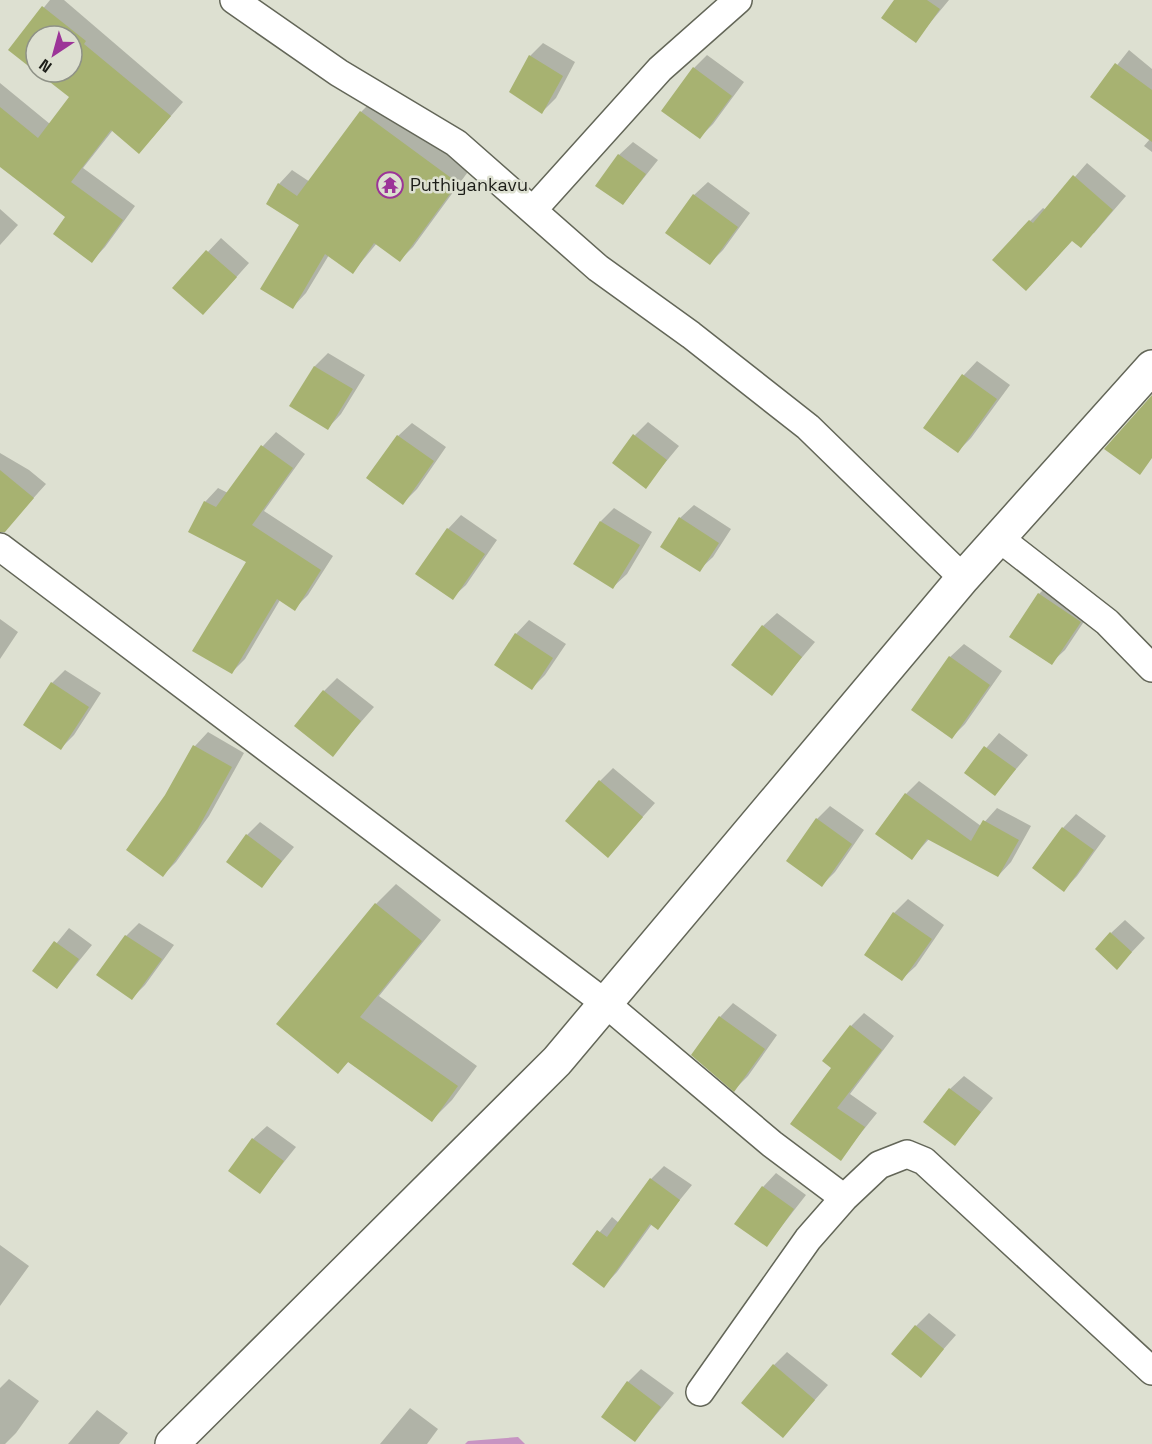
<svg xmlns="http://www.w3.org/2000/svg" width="1152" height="1444" font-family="'Space Grotesk',sans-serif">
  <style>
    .water { fill: #c794c2 }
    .shadow { fill: #0003 }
    .building { fill: #a7b271 }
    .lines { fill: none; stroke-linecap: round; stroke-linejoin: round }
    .street-casing { stroke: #636658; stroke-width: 30 }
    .secondary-casing { stroke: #636658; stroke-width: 36 }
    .street { stroke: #fff; stroke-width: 27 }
    .secondary { stroke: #fff; stroke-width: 33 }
    .labels { text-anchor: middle; stroke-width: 5; stroke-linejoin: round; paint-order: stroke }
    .poi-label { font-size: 18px; fill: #1b1c17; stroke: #dde0d1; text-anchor: start }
  </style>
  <rect width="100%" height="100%" fill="#dde0d1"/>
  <path class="water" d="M518,1437l7,7h-60l3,-3z"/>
  <path class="shadow" d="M50,0h14l119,102 -31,36 -39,-8 -30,38 52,38 -30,41 -13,14 -25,-44 -67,-52v-82l50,41 21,-27 -32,-25h33v-36h-36v34l-26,-21z
    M896,0h53l-34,41z
    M543,43l32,19 -19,36 -14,14 -12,-56z
    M1129,50l23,19v83l-8,-6 6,-7 -58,-42z
    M707,55l37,27 -31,42 -13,13 -6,-69z
    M374,99l96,70 -57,78 -13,13 -23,-17 -24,29 -24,-17 -23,38 -13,14 8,-82 -22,-41 13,-14 18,12 51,-70z
    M633,142l25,18 -35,44 -4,-49z
    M1087,163l39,33 -32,37 -21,6 -33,37 -10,-55 13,-13 3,2z
    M708,182l42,31 -27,37 -13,13 -43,-31 27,-37z
    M0,209l18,16 -18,20z
    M221,238l28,25 -33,37 -42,-12z
    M328,353l37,22 -24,39 -13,14 -37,-23 24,-39z
    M977,361l33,24 -39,53 -13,13 -33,-24 39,-52z
    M648,422l31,24 -34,41 -10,-52z
    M412,423l34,24 -29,42 -14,14 -5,-67z
    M276,432l29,22 -41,57 69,45 -25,39 -14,14 -14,-9 -35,59 -14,14 17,-111 -43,-60 13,-14 10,5 35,-47z
    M0,453l29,17 17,14 -41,46 -5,-4z
    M694,505l37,24 -18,28 -14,13 -19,-52z
    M614,508l38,24 -25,42 -14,13 -12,-66z
    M461,515l36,25 -31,45 -14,13 -4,-69z
    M1053,580l40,28 -28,42 -14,13 -40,-27 28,-42z
    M777,613l38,29 -44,52 -8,-68z
    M0,619l18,13 -18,27z
    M529,620l37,24 -21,31 -13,13 -36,-24 20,-30z
    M964,644l38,27 -37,53 -13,13 -2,-80z
    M65,670l36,23 -27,42 -13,13 -9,-65z
    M337,678l37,29 -42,48 -8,-64z
    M208,732l36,21 -35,63 -33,46 -13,13 4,-79 28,-50z
    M999,733l29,22 -33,39 -29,-22z
    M613,768l42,35 -47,53 -8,-75z
    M919,781l62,45 16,-18 34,18 -20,36 -13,14 -69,-37 -17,19 -6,-64z
    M830,806l34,24 -29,42 -13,13 -5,-66z
    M1076,814l30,22 -29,40 -13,14 -30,-22 29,-40z
    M260,822l34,25 -32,39 -15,-51z
    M396,884l45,36 -62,76 98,70 -25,34 -20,20 -83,-59 -11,11 -60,-48 98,-120z
    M908,899l36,26 -28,41 -14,13 -36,-24 28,-42z
    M1125,920l20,18 -15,16 -19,-21z
    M139,923l35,22 -29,40 -13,13 -6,-62z
    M69,928l23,17 -35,43 -23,-17z
    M733,1003l44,32 -29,41 -14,14 -14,-73z
    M864,1013l30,23 -44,58 27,19 -37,46 -7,-91 18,-42z
    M964,1076l29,22 -38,46 -5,-55z
    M267,1126l29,21 -36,45 -7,-53z
    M664,1166l28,19 -35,43 -5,-4 -35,48 -13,14 -30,-22 38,-47 7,6 32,-44z
    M776,1173l30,22 -39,50 -4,-58z
    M0,1245l29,21 -29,40z
    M929,1313l27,22 -36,41 -4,-50z
    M787,1352l41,33 -45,51 -9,-71z
    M641,1369l33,24 -39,47 -7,-58z
    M9,1379l30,22 -23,32 -11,11h-5v-56z
    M410,1408l28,21 -11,15h-47z
    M97,1410l31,23 -9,11h-51z"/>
  <path class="building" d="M894,0h33l13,9 -24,34 -35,-25z
    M42,6l44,35 -2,3 87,72 -32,38 -28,-24 -40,52 52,38 -31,43 -39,-29 12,-17 -65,-50v-60l38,31 31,-41 -32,-25h35v-36h-36v36l-28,-22z
    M529,55l34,21 -21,38 -33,-22z
    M1115,63l37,27v52l-62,-45z
    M693,67l39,29 -32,43 -39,-28z
    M360,111l98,72 -58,79 -26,-19 -21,31 -28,-20 -32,55 -33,-20 39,-64 -33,-21 12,-21 19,13z
    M618,154l28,20 -23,31 -28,-19z
    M1073,175l40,35 -32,38 -9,-7 -46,50 -34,-31 37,-40 4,3z
    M693,194l45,33 -28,38 -45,-32z
    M206,250l31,27 -34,38 -31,-27z
    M314,366l39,23 -25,41 -39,-24z
    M962,374l35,25 -39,54 -35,-25z
    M1152,395v63l-12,17 -36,-26z
    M633,434l34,26 -21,29 -34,-26z
    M397,435l37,26 -31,44 -37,-27z
    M261,445l32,23 -41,57 69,45 -26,41 -18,-12 -45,75 -40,-23 54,-89 -58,-30 16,-31 12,6z
    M0,470l34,28 -29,34h-5z
    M679,517l40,26 -19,29 -40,-25z
    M600,521l40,24 -27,44 -40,-25z
    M447,528l38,26 -32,46 -38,-26z
    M1038,593l43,29 -29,43 -43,-28z
    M762,625l40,32 -30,39 -41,-31z
    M515,633l38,25 -21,32 -38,-25z
    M949,656l41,29 -38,54 -41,-29z
    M51,682l38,25 -28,43 -38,-25z
    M323,690l38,31 -28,36 -39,-31z
    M193,745l39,22 -36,65 -33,45 -37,-27 39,-55z
    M984,746l32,23 -21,27 -31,-23z
    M599,780l44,37 -35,41 -43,-37z
    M905,793l66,48 12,-21 36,20 -21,37 -71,-38 -15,21 -37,-26z
    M816,818l36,26 -30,43 -36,-26z
    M1062,827l32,23 -30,42 -32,-24z
    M246,834l36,27 -20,27 -36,-26z
    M375,903l47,38 -62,76 98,69 -26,36 -84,-60 -10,12 -62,-50z
    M893,912l39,27 -30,42 -38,-26z
    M1110,932l22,20 -15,18 -22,-21z
    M125,935l37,24 -30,41 -36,-25z
    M54,941l25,18 -22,30 -25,-18z
    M719,1016l46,33 -31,43 -43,-37z
    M850,1025l32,25 -45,58 28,19 -24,34 -51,-37 41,-56 -9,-7z
    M949,1088l32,24 -26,34 -32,-24z
    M252,1138l32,23 -24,33 -32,-23z
    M650,1178l30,22 -22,30 -8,-6 -46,64 -32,-24 25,-34 10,7z
    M762,1186l32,23 -27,38 -33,-23z
    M915,1325l29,24 -23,29 -30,-24z
    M773,1364l42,36 -32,38 -42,-35z
    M627,1381l34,26 -26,35 -34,-25z"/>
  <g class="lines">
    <g class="street-casing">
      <path id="street" d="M234,0l105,73 117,70 142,125 93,67 117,92 155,151
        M533,210l127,-141 78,-69
        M999,538l108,84 45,46
        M0,547l605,456 167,141 72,54 -36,41 -108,153
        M844,1198l35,-33 28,-11 17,7 228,210"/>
    </g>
    <g class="secondary-casing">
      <path id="secondary" d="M172,1444l385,-383 406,-483 189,-211"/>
    </g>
    <use href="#street" class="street"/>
    <use href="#secondary" class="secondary"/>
  </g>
  <defs>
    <g id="temple-ring" transform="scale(1.35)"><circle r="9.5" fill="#dde0d1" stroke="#9c3498" stroke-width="1.5"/><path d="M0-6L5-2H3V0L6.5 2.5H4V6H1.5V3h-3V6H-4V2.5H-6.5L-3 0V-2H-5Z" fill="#9c3498"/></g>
  </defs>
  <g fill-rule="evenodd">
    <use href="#temple-ring" x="390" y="185"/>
  </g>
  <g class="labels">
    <g class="poi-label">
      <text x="410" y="191">Puthiyankavu</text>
    </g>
  </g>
  <g transform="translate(54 54) rotate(216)"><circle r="28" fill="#dde0d1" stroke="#8f9287" stroke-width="1.5"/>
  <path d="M0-4.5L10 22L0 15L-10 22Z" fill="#9c3498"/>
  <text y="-9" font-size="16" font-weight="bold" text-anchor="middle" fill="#1b1c17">N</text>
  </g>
</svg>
